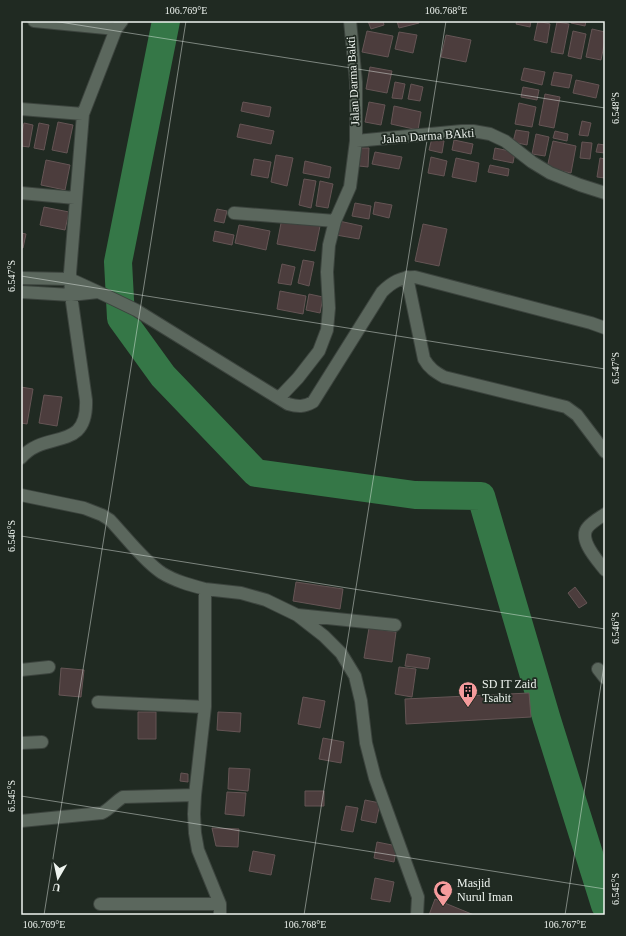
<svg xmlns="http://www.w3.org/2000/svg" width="626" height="936" font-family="'Times New Roman',serif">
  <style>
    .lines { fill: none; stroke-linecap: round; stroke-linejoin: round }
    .river { stroke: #357747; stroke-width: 28 }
    .building { fill: #4c3d3d; stroke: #655555 }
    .minor-casing { stroke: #3c443e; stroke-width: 14 }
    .minor { stroke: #5b675d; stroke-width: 12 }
    .ticks { fill: none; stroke: #eef4ef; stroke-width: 1; stroke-opacity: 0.45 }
    .labels { text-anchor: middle; stroke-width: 3.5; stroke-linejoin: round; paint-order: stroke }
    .street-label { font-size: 12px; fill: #eef4ef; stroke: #202a22 }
    .poi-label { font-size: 12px; fill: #eef4ef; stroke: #202a22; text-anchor: start }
    .neatline { fill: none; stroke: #eef4ef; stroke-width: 1.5 }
    .ticks-label { font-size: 10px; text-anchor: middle; fill: #eef4ef }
  </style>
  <rect width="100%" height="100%" fill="#202a22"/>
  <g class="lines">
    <path class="river" d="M166,21l-48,241 3,56 42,58 93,97 159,22 66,1 66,224 58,185"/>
  </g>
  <path class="building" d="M368,21h15l1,4 -13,4z
    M397,21h22v2l-20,5z
    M517,21h14l-1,6 -14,-3z
    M538,21l12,3 -3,19 -13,-3z
    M571,21h15l-1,5 -14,-3z
    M557,22l12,2 -6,30 -12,-2z
    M592,29l13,3v8l-4,20 -15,-3z
    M367,31l26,5 -5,21 -26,-5z
    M573,31l13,3 -5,25 -13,-3z
    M399,32l18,3 -4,18 -18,-4z
    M446,35l25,5 -5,22 -25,-5z
    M370,67l22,4 -5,22 -21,-4z
    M524,68l21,4 -3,13 -21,-5z
    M554,72l18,3 -3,13 -18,-3z
    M576,80l23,5 -3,13 -23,-5z
    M395,82l10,2 -3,15 -10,-1z
    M411,84l12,3 -3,14 -12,-2z
    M523,87l16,3 -2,10 -16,-3z
    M545,94l15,3 -6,31 -15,-3z
    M243,102l28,5 -2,10 -28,-6z
    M369,102l16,3 -4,20 -16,-3z
    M519,103l17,4 -4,20 -17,-3z
    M394,106l27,6 -3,18 -27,-6z
    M582,121l9,2 -3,13 -9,-1z
    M58,122l15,3 -6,28 -15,-3z
    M24,123l9,2 -4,22 -8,-1v-10z
    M39,123l10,2 -5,25 -10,-2z
    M240,124l34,7 -3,13 -34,-7z
    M516,130l13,2 -2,13 -14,-3z
    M555,131l13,3 -1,7 -14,-3z
    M536,134l13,3 -4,19 -13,-2z
    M432,138l12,3 -2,12 -13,-3z
    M454,140l19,4 -2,10 -19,-4z
    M553,141l23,5 -5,27 -24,-5z
    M582,142l10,1 -2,16 -10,-1z
    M598,144l7,1v8l-9,-1z
    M360,148h9l-1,19 -9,-1z
    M495,148l20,4 -2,11 -20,-4z
    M375,152l27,5 -3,12 -27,-5z
    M276,155l17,3 -6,28 -16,-4z
    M431,157l16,4 -3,15 -16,-3z
    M456,158l23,5 -3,19 -24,-5z
    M600,158l5,1v19l-8,-1z
    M254,159l17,3 -3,16 -17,-3z
    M46,160l24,5 -5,25 -24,-5z
    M305,161l26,6 -2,11 -26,-5z
    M490,165l19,4 -1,7 -20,-4z
    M304,179l12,2 -5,27 -12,-3z
    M320,181l13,3 -5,24 -12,-2z
    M375,202l17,3 -3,13 -16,-4z
    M355,203l16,3 -2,13 -17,-3z
    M44,207l25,5 -4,18 -25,-5z
    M217,209l10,2 -3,12 -10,-2z
    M282,218l38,8 -5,25 -38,-7z
    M339,221l23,5 -3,13 -23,-4z
    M423,224l24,5 -8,37 -24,-5z
    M239,225l31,6 -4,19 -31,-7z
    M215,231l19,4 -2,10 -19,-4z
    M21,233l5,1 -3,14h-2z
    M303,260l11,2 -5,24 -11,-3z
    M282,264l13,3 -4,18 -13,-2z
    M280,291l26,5 -3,18 -26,-5z
    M309,294l14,3 -3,16 -14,-3z
    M21,387l12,2 -6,35 -6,-1z
    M44,395l18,2 -5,29 -18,-3z
    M296,582l47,7 -3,20 -47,-8z
    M575,587l12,16 -8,5 -11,-15z
    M369,628l27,4 -4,30 -28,-4z
    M407,654l23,4 -2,11 -23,-3z
    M399,667l17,2 -4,28 -17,-3z
    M61,668l23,2 -3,27 -22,-2z
    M529,693l2,24 -125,7 -1,-25z
    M303,697l22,4 -5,27 -22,-4z
    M138,712h18v27h-18z
    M218,712l23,1 -1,19 -23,-2z
    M323,738l21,4 -3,21 -22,-4z
    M229,768l21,1 -2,22 -20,-2z
    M181,773l7,1v8l-8,-1z
    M305,791h19v15h-19z
    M227,792l19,1 -2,23 -19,-2z
    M365,800l15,3 -4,20 -15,-3z
    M346,806l12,2 -5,24 -12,-2z
    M212,828l27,1 -1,18 -22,-1z
    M377,842l20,4 -3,16 -20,-4z
    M253,851l22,4 -4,20 -22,-4z
    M375,878l19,4 -4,20 -19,-3z
    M435,899l39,16h-45z"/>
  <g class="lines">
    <g class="minor-casing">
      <path id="minor" d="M34,21l82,8
        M21,109l62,5
        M356,141l106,-10h11l17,3 15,7 27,21 18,11 30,12 25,8
        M21,193l54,5
        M234,213l101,8
        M407,277l17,82c5,9 11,13 20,18l122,30 11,8 28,37
        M21,278l49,1 37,17 29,14 152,94c10,3 16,3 25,-2l69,-110c10,-10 19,-15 33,-15l176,46 14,5
        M21,292l50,3 27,-3
        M279,398l19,-20 21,-27 8,-21 2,-22 -2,-36 2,-27 6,-24 15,-34 6,-46v-59l-6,-61
        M21,458c24,-29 67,-5 65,-58l-15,-105 -1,-22 13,-159 33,-85 6,-8
        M21,495l63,13 18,7 8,5c15,16 35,42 52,53 13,8 28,12 43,16v118l-10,88 -1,19 1,19 3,17 22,54v11
        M605,514c-6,4 -13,8 -17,13 -11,12 10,34 17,43
        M205,589l36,4 25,7 31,15 27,21 17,17 14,23 6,25 5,42 9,35 43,119 -1,18
        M298,615l97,10
        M598,669l7,9
        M21,670l28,-3
        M98,702l107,5
        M21,743l21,-1
        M21,821l81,-8c8,-4 13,-11 21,-16l72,-2
        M100,904h120"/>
    </g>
    <use href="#minor" class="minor"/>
  </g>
  <path class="ticks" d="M53,21l552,87M21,276l584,93M21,536l584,93M21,796l584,93M44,915l142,-894M304,915l142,-894M565,915l40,-256"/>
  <defs>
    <g id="building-pin" transform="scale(1)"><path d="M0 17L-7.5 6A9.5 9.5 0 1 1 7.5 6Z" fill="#f59b9c" stroke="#202a22"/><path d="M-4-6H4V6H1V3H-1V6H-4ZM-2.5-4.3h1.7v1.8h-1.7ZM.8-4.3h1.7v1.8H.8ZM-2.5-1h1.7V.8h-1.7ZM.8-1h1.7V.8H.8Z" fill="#111"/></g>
    <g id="mosque-pin" transform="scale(1)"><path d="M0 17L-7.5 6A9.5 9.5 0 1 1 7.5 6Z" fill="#f59b9c" stroke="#202a22"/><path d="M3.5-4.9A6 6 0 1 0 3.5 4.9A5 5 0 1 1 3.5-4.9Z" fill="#111"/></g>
  </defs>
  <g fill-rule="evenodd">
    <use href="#building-pin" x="468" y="691"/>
    <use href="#mosque-pin" x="443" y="890"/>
  </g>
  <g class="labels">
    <g class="street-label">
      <text transform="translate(353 81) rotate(-93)" y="4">Jalan Darma Bakti</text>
      <text transform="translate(428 136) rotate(-4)" y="4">Jalan Darma BAkti</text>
    </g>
    <g class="poi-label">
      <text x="482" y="688">SD IT Zaid<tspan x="482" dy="14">Tsabit</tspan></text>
      <text x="457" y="887">Masjid<tspan x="457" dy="14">Nurul Iman</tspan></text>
    </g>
  </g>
  <rect width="626" height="936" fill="none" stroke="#202a22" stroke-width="44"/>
  <g transform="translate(58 878) rotate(189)" stroke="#202a22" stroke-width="3" paint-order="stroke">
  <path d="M0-3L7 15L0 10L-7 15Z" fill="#eef4ef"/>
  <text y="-6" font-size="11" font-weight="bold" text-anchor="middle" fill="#eef4ef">U</text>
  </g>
  <rect x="22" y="22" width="582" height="892" class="neatline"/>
  <g class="ticks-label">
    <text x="186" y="14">106.769°E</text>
    <text x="446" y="14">106.768°E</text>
    <text transform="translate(615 108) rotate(-90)" y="4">6.548°S</text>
    <text transform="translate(11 276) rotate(-90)" y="4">6.547°S</text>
    <text transform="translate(615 368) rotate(-90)" y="4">6.547°S</text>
    <text transform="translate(11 536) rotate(-90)" y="4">6.546°S</text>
    <text transform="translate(615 628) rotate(-90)" y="4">6.546°S</text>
    <text transform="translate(11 796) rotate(-90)" y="4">6.545°S</text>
    <text transform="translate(615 889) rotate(-90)" y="4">6.545°S</text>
    <text x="44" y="928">106.769°E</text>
    <text x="305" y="928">106.768°E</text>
    <text x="565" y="928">106.767°E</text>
  </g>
</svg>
